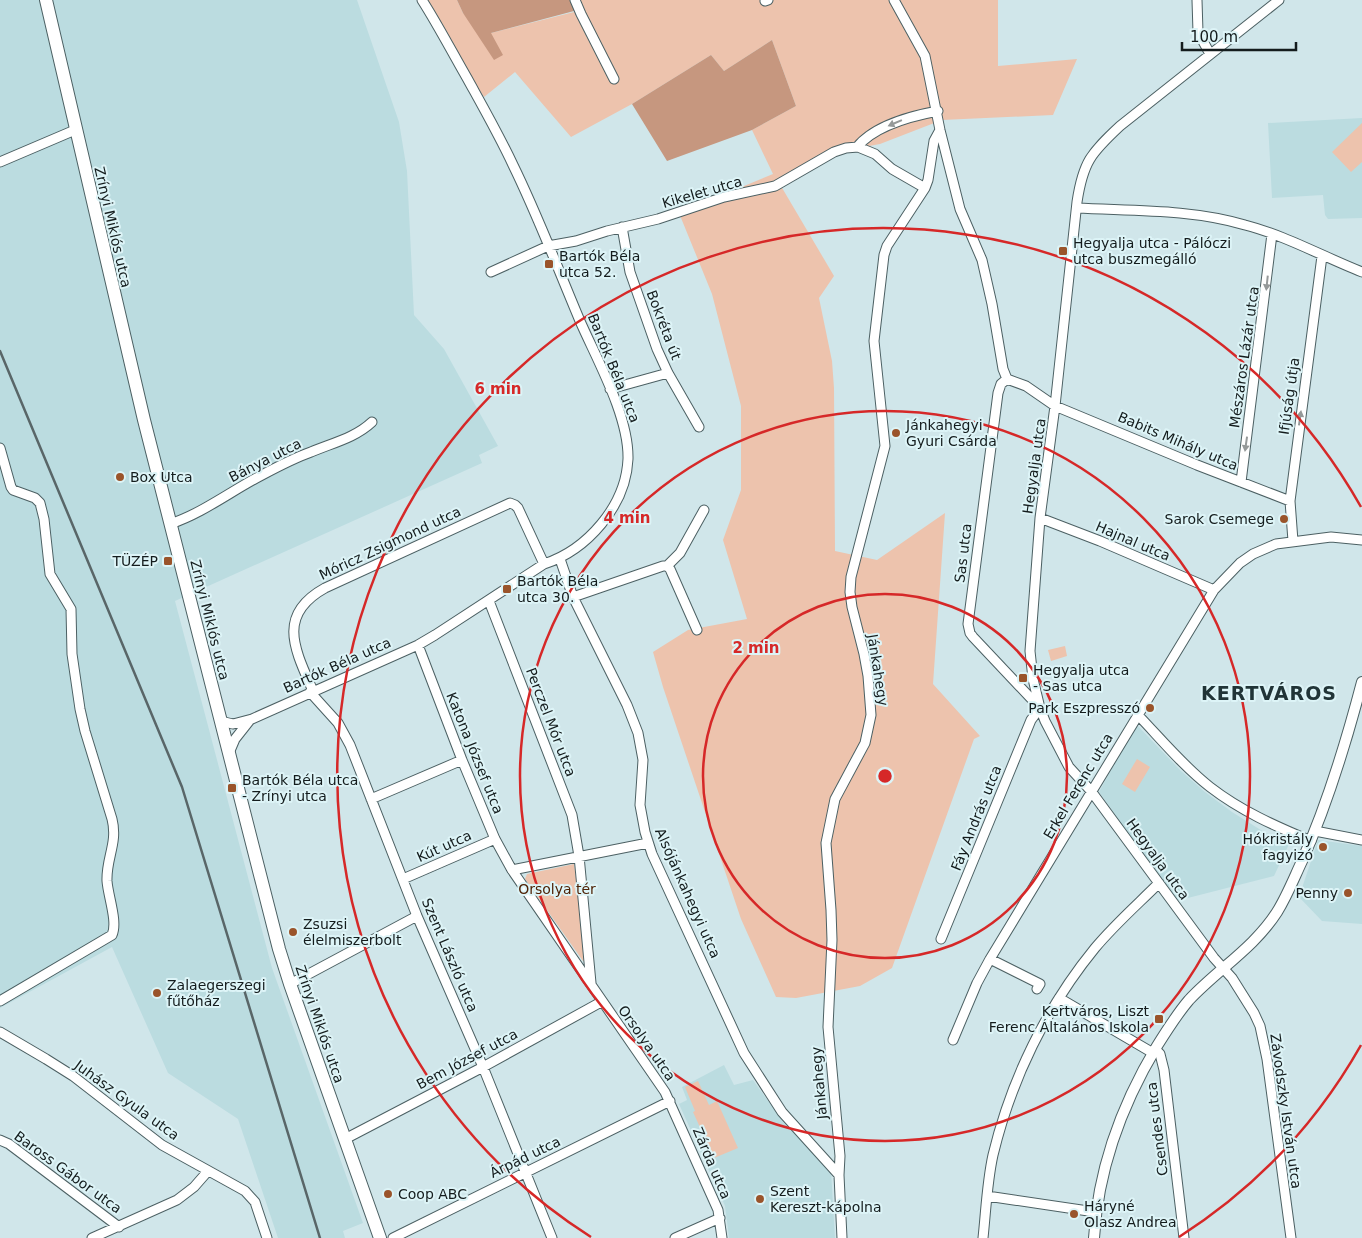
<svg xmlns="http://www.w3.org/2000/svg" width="1362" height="1238" font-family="'DejaVu Sans',sans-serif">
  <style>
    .built { fill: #bbdce0 }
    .green { fill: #edc3ad }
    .forest { fill: #c6977f }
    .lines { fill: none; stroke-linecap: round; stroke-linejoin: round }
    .minor-casing { stroke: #4c6063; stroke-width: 11 }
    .tertiary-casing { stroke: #4c6063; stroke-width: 12 }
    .secondary-casing { stroke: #4c6063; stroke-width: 14 }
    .minor { stroke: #fff; stroke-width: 9 }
    .tertiary { stroke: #fff; stroke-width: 10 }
    .secondary { stroke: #fff; stroke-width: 12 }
    .rail { stroke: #596668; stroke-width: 2.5 }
    .oneway { fill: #959999 }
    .ring { fill: none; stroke: #d62828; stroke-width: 2.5 }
    .poi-dot { fill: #9a542b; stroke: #ddf4f7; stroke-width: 2 }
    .labels { text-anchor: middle; stroke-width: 4; stroke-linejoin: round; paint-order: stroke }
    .street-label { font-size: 14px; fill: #141c1d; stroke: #ddf4f7 }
    .poi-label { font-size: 14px; fill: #141c1d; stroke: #ddf4f7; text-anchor: start }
    .park-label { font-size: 14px; fill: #4f2206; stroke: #ddf4f7 }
    .district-label { font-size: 19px; font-weight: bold; letter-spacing: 1px; fill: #213437; stroke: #ddf4f7 }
    .centre { fill: #d62828; stroke: #ddf4f7; stroke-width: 2.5 }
    .ring-label { font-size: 15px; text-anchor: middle; font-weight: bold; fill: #d62828; stroke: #ddf4f7; stroke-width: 4; stroke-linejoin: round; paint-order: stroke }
  </style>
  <rect width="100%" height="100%" fill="#d0e6ea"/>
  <path class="built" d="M0,0h357l42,122 8,49 7,144 30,34 54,97 -19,9 3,8 -307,138 97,367 91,255 -20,8 2,7h-67l-40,-119 -70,-46 -56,-126 -112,61z
    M1362,118v100l-34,1 -3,-4 -2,-20 -51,3 -4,-75z
    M1136,724l45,47 24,21 27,20 32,20 25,12 -15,32 -98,25 -77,-109z
    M1318,840l44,6v78l-40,-3 -23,-24z
    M724,1065l10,20 19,-5 31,43 47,47 4,68h-106l-4,-32 -46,-102 8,-4 -5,-13z"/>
  <path class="green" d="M419,0h38l6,13 28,20 83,-21 -4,-12h428v66l79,-7 -24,56 -111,5 -62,24 -44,8 -58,29 56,95 -15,22 13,63 2,27 1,163 42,9 68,-47 -12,171 47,52 -6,3 -82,229 -32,18 -64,12 -20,-1 -35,-78 -78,-232 -10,-35 35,-22 59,-11 -24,-79 18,-50v-84l-29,-112 -33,-81 94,-39 -21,-44 44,-24 -24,-66 -48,31 -13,-16 -79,49 -61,33 -56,-65 -31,25z
    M1362,123v39l-11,10 -19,-20z
    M1065,646l2,10 -16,5 -3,-11z
    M1137,759l13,8 -15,25 -13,-8z
    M574,864l13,98 -4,-1 -58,-82 2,-5z
    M698,1081l11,24 8,-4 21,47 -24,10 -21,-46 2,-1 -10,-24z"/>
  <path class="forest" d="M457,0h113l4,11 -83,22 12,22 -9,5 -31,-47z
    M772,40l24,66 -44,24 -85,31 -35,-57 79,-49 13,16z"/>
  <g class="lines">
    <g class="minor-casing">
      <path id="minor" d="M575,0l6,14 33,65
        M894,0l31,56 15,74 20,79 22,51 10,44 11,65 4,10 19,7 29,20 142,59 93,36
        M1197,0l1,32 12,22
        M1279,0l-159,126c-29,27 -37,36 -43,76l-22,204 -15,112 -10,133 3,28 7,29 5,13 24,46 22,24 123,167 18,20 22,35 6,13 7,33 24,179
        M765,1l3,-1
        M857,147c18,-22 54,-31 81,-36
        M0,162l75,-32
        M1077,208c55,3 114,1 168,17 39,10 79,32 117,47
        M622,227l8,45 27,77 11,24 31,54
        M491,272l57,-26 28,-5 31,-10 51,-12 66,-22 51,-11 59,-34 12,-4 12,-1 17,7 17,15 33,19
        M610,389l58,-16
        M0,448l11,39 2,3 22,8 5,5 4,16 6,55 21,35 1,45 8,55 5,22 27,88c6,24 -6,39 -5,62 1,15 11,41 5,54l-112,66
        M1241,482l31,-248
        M1040,518l60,23 114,49
        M170,524c33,-11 61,-33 92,-49 15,-8 32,-17 49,-23 21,-9 44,-14 61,-30
        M1293,541l-3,-40 32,-245
        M560,559l13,38 54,108 11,28 5,27 -3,45 5,27 7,22 92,199 38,59 57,63
        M667,566l3,3 27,61
        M667,566l13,-13 24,-43
        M573,597l90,-31h4
        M489,601l83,214 7,41 12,127
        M418,645l44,115 33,79 17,31 153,222 53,118 4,28
        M313,691c-18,-41 -37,-76 12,-103l185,-85 5,2 3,3 26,56
        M310,692l28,31 12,22 67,171 66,151 69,171
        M1137,714c24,25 46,52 73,73 31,24 65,39 101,54
        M220,721l13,3 19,-5 166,-74 17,-10 109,-71c43,-14 82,-58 84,-105 1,-43 -31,-99 -48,-138 -22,-52 -42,-105 -67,-156 -14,-30 -30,-58 -46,-87 -15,-26 -29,-53 -45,-78
        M229,753l6,-14 15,-19
        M371,799l91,-39
        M1315,831l47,9
        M512,870l136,-27
        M403,879l92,-40
        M941,939l90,-219 9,-12 -67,-71 -3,-4 -2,-9 30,-231 3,-9 6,-5
        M990,959l50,25 -3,5
        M290,984l127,-68
        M1059,998l94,55
        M0,1032l46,27 27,17 89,69 83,46 10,11 12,36
        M953,1040l24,-57 13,-24 224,-369 26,-27 13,-9 23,-10 55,-7 31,3
        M1155,1049l5,5 4,16 20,168
        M345,1139l138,-72 118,-65
        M0,1140l9,4 110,83
        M987,1196l108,16
        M92,1238l85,-38 17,-13 14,-16
        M393,1238l277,-137
        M675,1238l45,-20
        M842,1238l-3,-63 1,-19 -12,-129 4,-87 -1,-30 -5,-67 9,-44 30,-56 6,-28 -3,-39 -4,-22 -12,-47 -2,-15 1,-15 34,-131 -11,-105 10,-86 3,-9 38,-58 3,-8 6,-39 6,-11
        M983,1238c3,-28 4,-56 10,-83 18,-75 53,-147 102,-207 20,-24 43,-44 64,-65"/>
    </g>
    <g class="tertiary-casing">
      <path id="tertiary" d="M1094,1238c4,-70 27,-132 63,-192 10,-16 20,-32 32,-46 29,-31 65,-52 88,-88 10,-16 17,-34 25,-51 26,-58 44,-118 60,-179"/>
    </g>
    <g class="secondary-casing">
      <path id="secondary" d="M46,0l98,420 135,529 11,35 90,254"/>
    </g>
    <use href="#minor" class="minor"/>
    <use href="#tertiary" class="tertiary"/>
    <use href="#secondary" class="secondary"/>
    <path class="rail" d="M0,351l182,436 138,451"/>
  </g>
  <defs><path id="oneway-solid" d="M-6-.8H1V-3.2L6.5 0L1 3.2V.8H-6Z" transform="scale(1.25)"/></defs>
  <g class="oneway">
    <use href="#oneway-solid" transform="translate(895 123) rotate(157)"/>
    <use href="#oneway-solid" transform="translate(1267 283) rotate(96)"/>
    <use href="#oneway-solid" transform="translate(1300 418) rotate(-82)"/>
    <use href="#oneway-solid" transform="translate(1246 444) rotate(98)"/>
  </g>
  <g class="ring">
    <circle cx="885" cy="776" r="182"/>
    <circle cx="885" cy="776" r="365"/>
    <path d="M1361 1045A547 547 0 0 1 1179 1237M591 1237A547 547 0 1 1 1361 507"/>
  </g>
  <g class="poi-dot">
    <rect x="1058" y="246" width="10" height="10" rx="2.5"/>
    <rect x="544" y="259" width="10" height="10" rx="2.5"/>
    <circle cx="896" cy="433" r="5"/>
    <circle cx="120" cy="477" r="5"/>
    <circle cx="1284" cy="519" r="5"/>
    <rect x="163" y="556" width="10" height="10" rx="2.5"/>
    <rect x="502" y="584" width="10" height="10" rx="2.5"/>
    <rect x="1018" y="673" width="10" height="10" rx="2.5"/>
    <circle cx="1150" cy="708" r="5"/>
    <rect x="227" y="783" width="10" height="10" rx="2.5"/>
    <circle cx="1323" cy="847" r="5"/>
    <circle cx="1348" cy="893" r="5"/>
    <circle cx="293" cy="932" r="5"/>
    <circle cx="157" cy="993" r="5"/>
    <rect x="1154" y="1014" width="10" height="10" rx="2.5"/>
    <circle cx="388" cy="1194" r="5"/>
    <circle cx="760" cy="1199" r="5"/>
    <circle cx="1074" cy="1214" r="5"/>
  </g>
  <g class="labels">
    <g class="street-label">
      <text transform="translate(702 192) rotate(-16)" y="5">Kikelet utca</text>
      <text transform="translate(113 227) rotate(77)" y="5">Zrínyi Miklós utca</text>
      <text transform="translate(664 325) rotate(69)" y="5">Bokréta út</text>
      <text transform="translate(1244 357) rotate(-82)" y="5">Mészáros Lázár utca</text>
      <text transform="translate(614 368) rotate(68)" y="5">Bartók Béla utca</text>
      <text transform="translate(1289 396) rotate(-82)" y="5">Ifjúság útja</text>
      <text transform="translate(1178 441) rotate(23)" y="5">Babits Mihály utca</text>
      <text transform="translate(265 460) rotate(-27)" y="5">Bánya utca</text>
      <text transform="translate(1034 466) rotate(-82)" y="5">Hegyalja utca</text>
      <text transform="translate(1133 541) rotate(23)" y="5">Hajnal utca</text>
      <text transform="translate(390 543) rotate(-25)" y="5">Móricz Zsigmond utca</text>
      <text transform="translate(963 553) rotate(-83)" y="5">Sas utca</text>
      <text transform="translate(210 620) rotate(76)" y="5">Zrínyi Miklós utca</text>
      <text transform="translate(337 665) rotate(-24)" y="5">Bartók Béla utca</text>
      <text transform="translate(878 670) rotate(81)" y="5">Jánkahegy</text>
      <text transform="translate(551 722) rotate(69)" y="5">Perczel Mór utca</text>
      <text transform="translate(475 753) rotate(68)" y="5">Katona József utca</text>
      <text transform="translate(1078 786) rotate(-59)" y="5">Erkel Ferenc utca</text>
      <text transform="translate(976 818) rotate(-68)" y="5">Fáy András utca</text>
      <text transform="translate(444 846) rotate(-24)" y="5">Kút utca</text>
      <text transform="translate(1158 859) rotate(54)" y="5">Hegyalja utca</text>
      <text transform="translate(688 893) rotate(66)" y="5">Alsójánkahegyi utca</text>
      <text transform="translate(450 955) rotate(67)" y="5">Szent László utca</text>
      <text transform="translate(320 1024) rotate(71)" y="5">Zrínyi Miklós utca</text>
      <text transform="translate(647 1043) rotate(55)" y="5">Orsolya utca</text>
      <text transform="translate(467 1059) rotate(-28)" y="5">Bem József utca</text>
      <text transform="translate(819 1083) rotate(-95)" y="5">Jánkahegy</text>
      <text transform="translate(127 1100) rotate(36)" y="5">Juhász Gyula utca</text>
      <text transform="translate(1286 1111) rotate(82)" y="5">Závodszky István utca</text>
      <text transform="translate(1157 1129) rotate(-97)" y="5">Csendes utca</text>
      <text transform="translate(525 1157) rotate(-26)" y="5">Árpád utca</text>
      <text transform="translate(712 1163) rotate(67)" y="5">Zárda utca</text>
      <text transform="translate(68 1172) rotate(36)" y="5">Baross Gábor utca</text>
    </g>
    <g class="poi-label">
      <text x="1073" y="248">Hegyalja utca - Pálóczi<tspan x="1073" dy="16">utca buszmegálló</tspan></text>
      <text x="559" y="261">Bartók Béla<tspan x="559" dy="16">utca 52.</tspan></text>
      <text x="906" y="430">Jánkahegyi<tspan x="906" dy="16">Gyuri Csárda</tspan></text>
      <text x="130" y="482">Box Utca</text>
      <text x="1274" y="524" text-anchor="end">Sarok Csemege</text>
      <text x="158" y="566" text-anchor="end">TÜZÉP</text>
      <text x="517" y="586">Bartók Béla<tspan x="517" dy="16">utca 30.</tspan></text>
      <text x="1033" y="675">Hegyalja utca<tspan x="1033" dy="16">- Sas utca</tspan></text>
      <text x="1140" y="713" text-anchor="end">Park Eszpresszó</text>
      <text x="242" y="785">Bartók Béla utca<tspan x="242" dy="16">- Zrínyi utca</tspan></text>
      <text x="1313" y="844" text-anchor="end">Hókristály<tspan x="1313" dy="16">fagyizó</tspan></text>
      <text x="1338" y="898" text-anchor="end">Penny</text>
      <text x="303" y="929">Zsuzsi<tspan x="303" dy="16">élelmiszerbolt</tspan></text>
      <text x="167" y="990">Zalaegerszegi<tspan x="167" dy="16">fűtőház</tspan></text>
      <text x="1149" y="1016" text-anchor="end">Kertváros, Liszt<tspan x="1149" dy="16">Ferenc Általános Iskola</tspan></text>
      <text x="770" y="1196">Szent<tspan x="770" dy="16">Kereszt-kápolna</tspan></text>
      <text x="398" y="1199">Coop ABC</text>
      <text x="1084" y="1211">Háryné<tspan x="1084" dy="16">Olasz Andrea</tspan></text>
    </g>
    <g class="park-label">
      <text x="557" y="894">Orsolya tér</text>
    </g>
    <g class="district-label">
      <text x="1269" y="700">KERTVÁROS</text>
    </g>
  </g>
  <circle cx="885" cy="776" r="8" class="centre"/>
  <g class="ring-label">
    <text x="498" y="394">6 min</text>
    <text x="627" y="523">4 min</text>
    <text x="756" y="653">2 min</text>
  </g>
  <path d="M1182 42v8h114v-8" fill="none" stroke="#141c1d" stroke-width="2.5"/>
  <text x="1190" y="42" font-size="15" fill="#141c1d" stroke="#ddf4f7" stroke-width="4" paint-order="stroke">100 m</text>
</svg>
